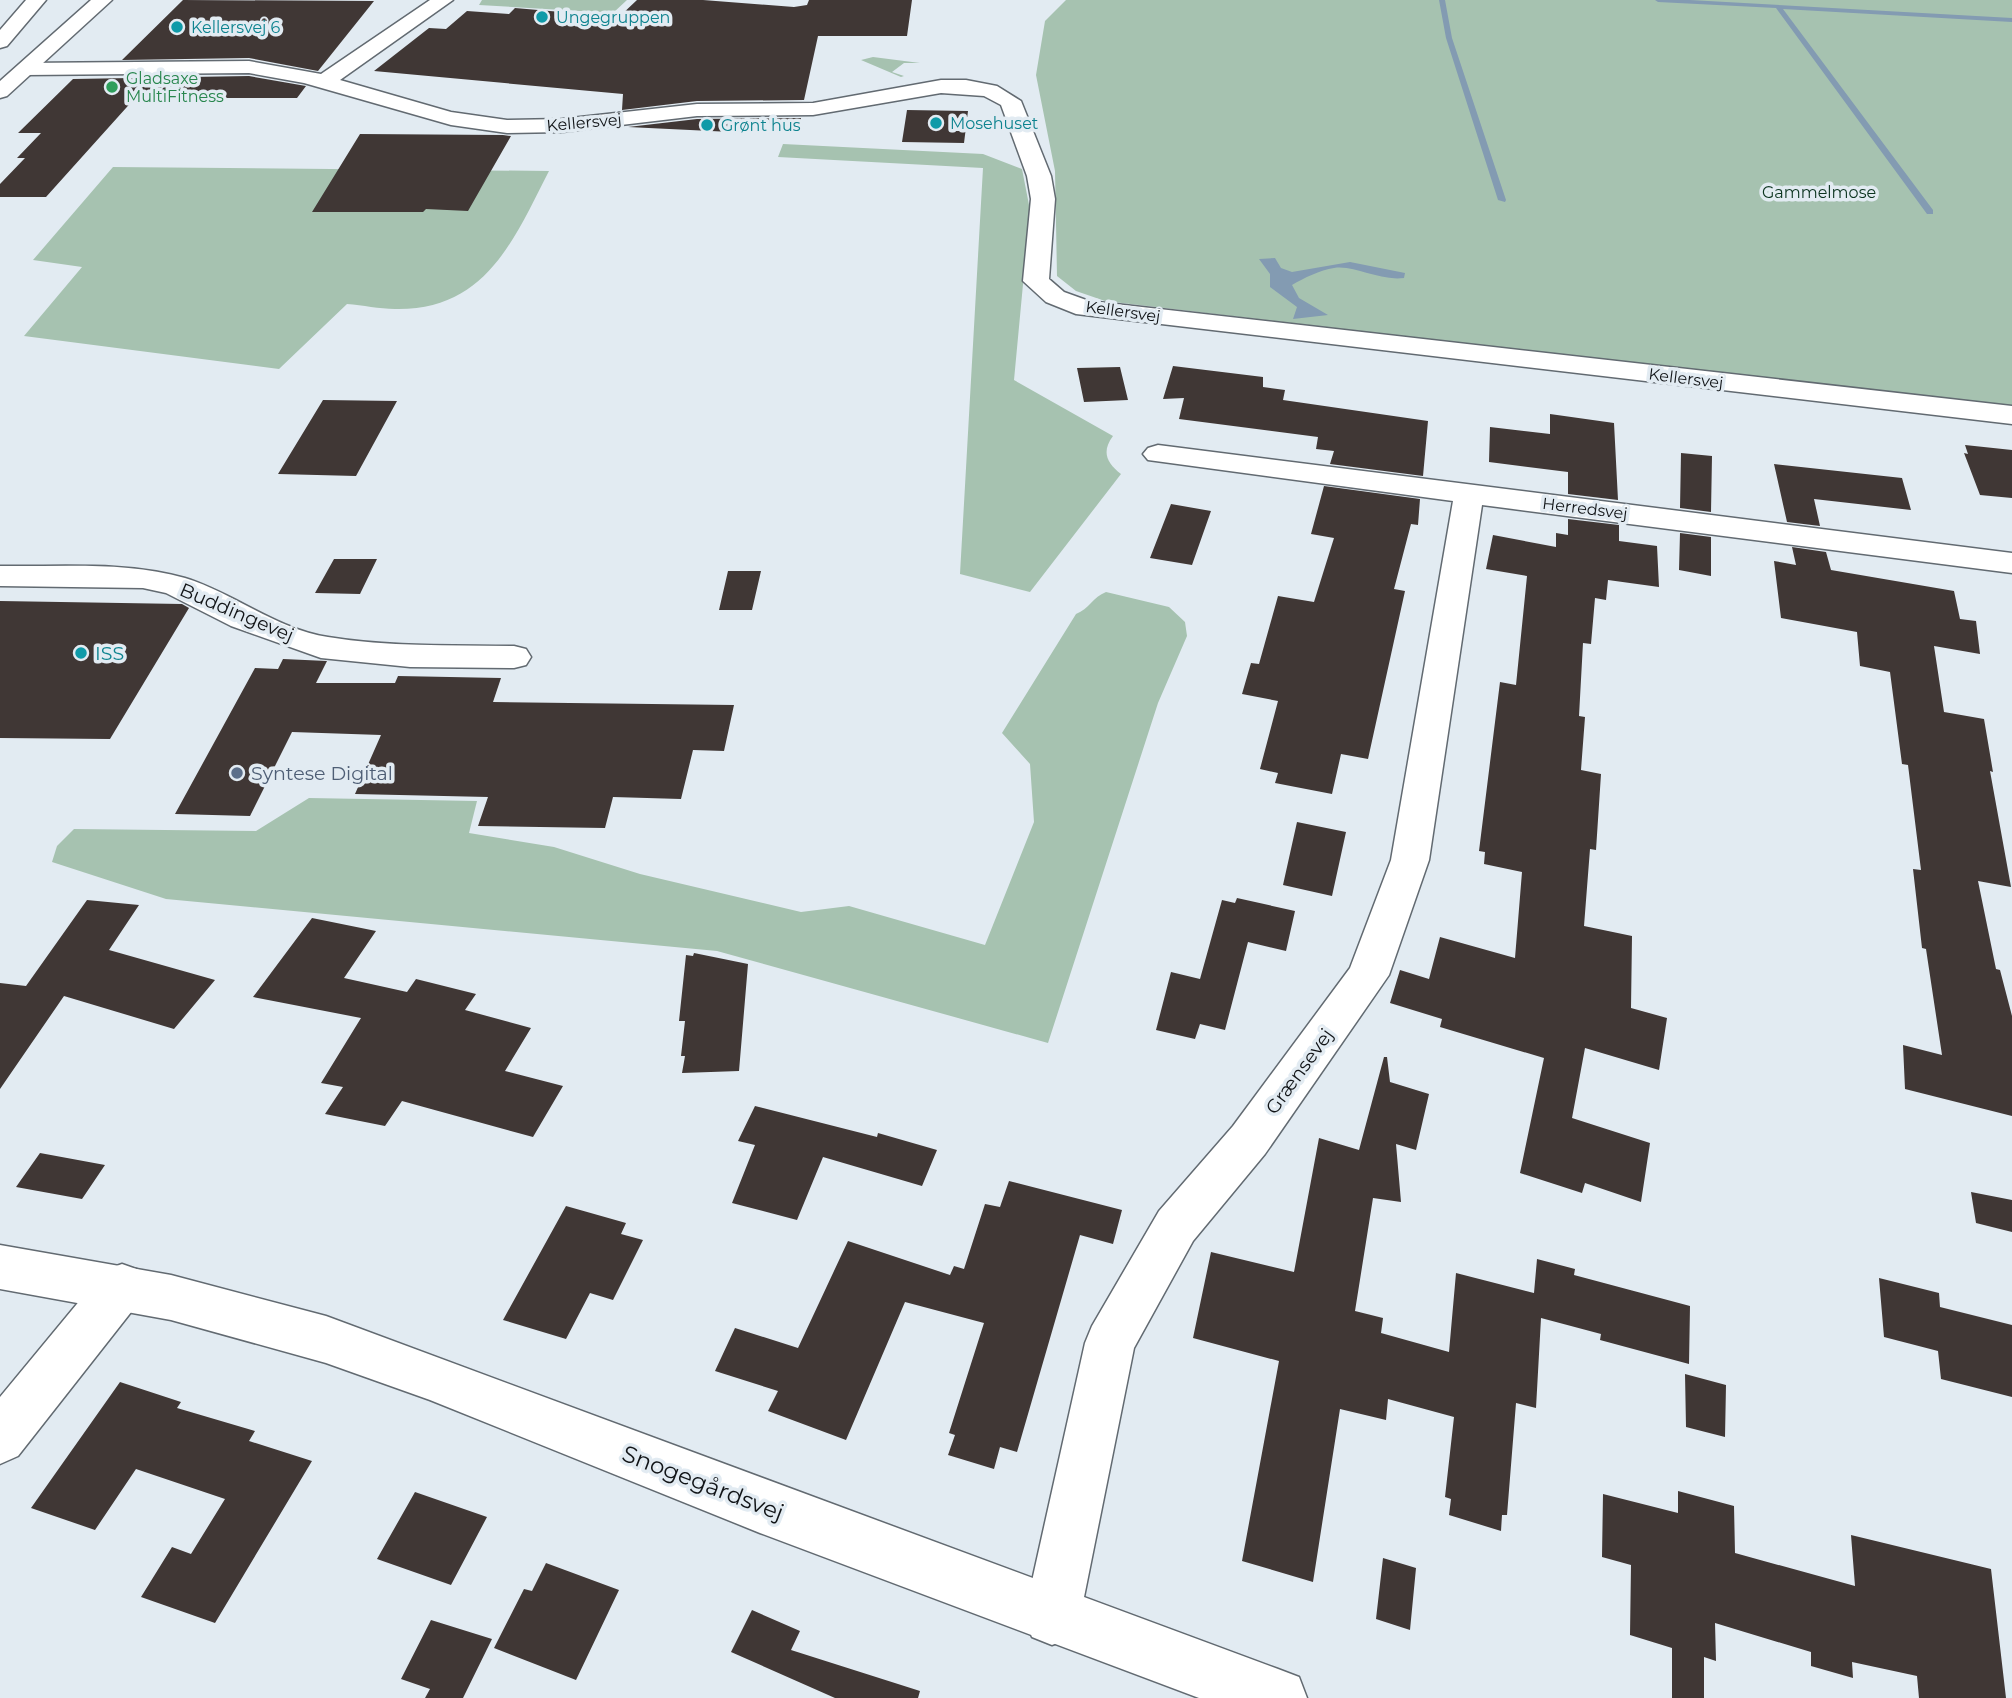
<svg xmlns="http://www.w3.org/2000/svg" width="2012" height="1698" font-family="Montserrat,sans-serif">
  <style>
    .green { fill: #a6c2b0 }
    .water { fill: #839bb2 }
    .lines { fill: none; stroke-linecap: round; stroke-linejoin: round }
    .stream { fill: #839bb2; fill-rule: evenodd }
    .building { fill: #403735 }
    .street-casing { stroke: #626a71; stroke-width: 3 }
    .secondary-casing { stroke: #626a71; stroke-width: 3 }
    .primary-casing { stroke: #626a71; stroke-width: 3 }
    .street { fill: #fff; fill-rule: evenodd }
    .secondary { fill: #fff; fill-rule: evenodd }
    .primary { fill: #fff; fill-rule: evenodd }
    .culture-dot { fill: #0f9aa8; stroke: #e2ebf2; stroke-width: 2.5 }
    .leisure-dot { fill: #2e9e5b; stroke: #e2ebf2; stroke-width: 2.5 }
    .service-dot { fill: #5c6f8a; stroke: #e2ebf2; stroke-width: 2.5 }
    .labels { text-anchor: middle; stroke-width: 7; stroke-linejoin: round; paint-order: stroke }
    .far-culture-label { font-size: 16px; fill: #0d838f; stroke: #e2ebf2; text-anchor: start }
    .far-leisure-label { font-size: 16px; fill: #27864d; stroke: #e2ebf2; text-anchor: start }
    .far-street-label { font-size: 16px; fill: #111417; stroke: #e2ebf2 }
    .far-park-label { font-size: 16px; fill: #0b341f; stroke: #e2ebf2 }
    .street-label { font-size: 19px; fill: #111417; stroke: #e2ebf2 }
    .culture-label { font-size: 19px; fill: #0d838f; stroke: #e2ebf2; text-anchor: start }
    .service-label { font-size: 19px; fill: #4e5e75; stroke: #e2ebf2; text-anchor: start }
    .near-street-label { font-size: 23px; fill: #111417; stroke: #e2ebf2 }
  </style>
  <rect width="100%" height="100%" fill="#e2ebf2"/>
  <path class="green" d="M482,0h145l-14,13 -134,-8z
    M1066,0h946v408l-907,-107 -29,-10 -19,-15 -2,-105 -19,-96 9,-54z
    M873,57l47,6h-16l-12,9 12,4 -3,1 -40,-17z
    M783,144l200,10 39,15 8,41 -16,170 99,56c-12,16 -6,27 8,38l-91,118 -70,-18 23,-406 -205,-11z
    M113,167l436,4c-35,68 -63,140 -154,138 -16,0 -32,-4 -48,-5l-68,65 -255,-33 58,-69 -49,-7z
    M1106,592l63,15 16,15 2,14 -29,67 -110,340 -331,-92 -551,-52 -114,-37 5,-16 17,-17 182,2 53,-33 168,3 -8,32 85,14 86,27 161,38 48,-6 136,39 49,-123 -4,-58 -28,-31 74,-119c13,-5 17,-17 30,-22z"/>
  <path class="water" d="M1275,258l6,10 11,4 58,-10 55,11 -1,5c-27,3 -48,-13 -70,-10 -14,2 -30,10 -42,17l7,13 29,17 -35,4 4,-12 -27,-20v-13l-11,-15z"/>
  <g class="lines">
    <path class="stream" d="M1439,0h6l7,38 54,162 -1,2 -7,-2 -52,-162z
      M1655,0h35l322,18v4l-229,-13 150,201v4h-6l-151,-206 -118,-6z"/>
  </g>
  <path class="building" d="M183,0l191,1 -56,70 -69,-13 -127,2z
    M637,0h66l91,7 13,-2 2,-5h103l-5,36h-89l-14,64 -107,1 -75,9 1,-16 -249,-23 55,-43 17,1 21,-18 42,3 6,-6 104,9z
    M249,76l57,10 -9,12h-162l-89,99h-46v-13l25,-26h-8l24,-25h-23l55,-54z
    M907,110l61,1 -4,32 -62,-1z
    M801,118l-2,7 -41,-2 -6,10 -124,-6 69,-8z
    M360,134l143,1 8,1 -43,75 -42,-2 -3,3h-111z
    M1173,366l90,11v10l22,3 -2,10 145,21 -5,55 -93,-12 4,-13 -18,-2 2,-12 -139,-18 5,-21 -21,1z
    M1120,367l8,33 -44,2 -7,-34z
    M323,400l74,1 -41,75 -78,-2z
    M1550,414l64,9 4,77 -50,-6v-22l-79,-10 1,-35 60,7z
    M1965,445l47,5v48l-32,-3 -16,-42 4,1z
    M1681,453l31,3 -1,56 -31,-4z
    M1774,464l128,14 9,32 -97,-11 6,27 -33,-4z
    M1324,486l96,13 -2,26 -7,-1 -17,65 11,2 -37,168 -27,-5 -9,40 -57,-11 3,-10 -18,-4 18,-68 -36,-7 9,-31 8,1 19,-68 36,6 20,-64 -23,-4z
    M1171,504l40,7 -19,54 -42,-7z
    M1568,519l51,6v16l38,5 2,41 -51,-7 -2,20 -11,-2 -4,46 -8,-1 -4,73 6,1 -4,53 20,4 -5,76 -6,-1 -6,77 48,10 -1,72 36,10 -8,52 -74,-22 -13,70 78,25 -9,59 -56,-19 -3,10 -62,-20 24,-115 -104,-31 2,-8 -52,-16 10,-33 29,9 11,-42 75,21 7,-86 -38,-8 1,-12 -6,-1 21,-169 16,3 11,-109 -41,-7 7,-34 63,12v-14l12,2z
    M1680,533l31,4v39l-32,-6z
    M1792,547l34,5 5,18 123,21 6,28 16,2 4,33 -46,-8 10,66 40,7 9,53 -3,-1 21,116 -33,-6 18,88 4,1 12,46v100l-107,-27 -2,-44 39,10 -16,-106 -4,-1 -9,-79 8,1 -13,-105 -6,-1 -12,-92 -30,-6 -3,-34 -76,-14 -7,-57 22,4z
    M334,559h43l-17,35 -45,-1z
    M728,571h33l-9,39h-33z
    M0,601l182,3 7,4 -79,131 -110,-1z
    M283,659l44,2 -11,22h79l3,-7 103,2 -8,24 241,3 -10,46 -31,-1 -12,49 -68,-2 -8,31 -127,-2 10,-29 -133,-3 26,-59 -89,-3 -42,84 -75,-2 80,-146 23,1z
    M1297,822l49,10 -14,64 -49,-11z
    M1237,898l58,13 -9,40 -38,-9 -23,88 -25,-6 -5,15 -39,-9 15,-58 29,7 22,-79 13,3z
    M87,900l52,5 -30,45 106,30 -41,49 -110,-33 -64,93v-106l26,3z
    M312,918l64,13 -32,47 63,14 9,-13 60,15 -11,16 66,18 -26,43 58,15 -30,51 -131,-36 -17,25 -60,-12 18,-27 -22,-4 40,-65 -108,-21z
    M694,953l54,11 -9,107 -57,2 3,-17h-4l4,-35h-6l7,-66 7,1z
    M1384,1057h3l3,25 39,12 -13,56 -20,-6 5,58 -28,-4 -18,113 28,7 -2,15 68,19 7,-79 78,20 3,-34 38,10 -1,6 116,31 -1,58 -89,-24 1,-6 -60,-16 -5,90 -20,-5 -9,112h-5l-1,16 -52,-16 2,-16 -6,-2 9,-80 -66,-18 -2,21 -46,-11 -27,173 -71,-21 37,-200 -86,-23 18,-86 83,20 25,-134 40,12z
    M755,1106l122,31 1,-4 59,17 -15,36 -99,-29 -26,63 -65,-17 23,-58 -17,-4z
    M40,1153l65,12 -23,34 -66,-12z
    M1009,1181l113,29 -9,34 -33,-9 -63,217 -17,-5 -6,22 -46,-14 7,-20 -6,-2 35,-110 -79,-21 -59,138 -78,-29 10,-20 -63,-20 20,-43 63,20 50,-107 102,34 4,-9 10,3 21,-65 15,3z
    M1971,1192l41,8v32l-36,-9z
    M566,1206l60,17 -5,11 22,6 -30,60 -23,-7 -24,46 -63,-19z
    M1879,1278l60,15 1,14 72,18v72l-71,-18 -3,-28 -54,-14z
    M1685,1374l41,11 -1,52 -39,-10z
    M120,1382l61,20 -4,6 78,23 -6,10 63,20 -97,162 -74,-26 31,-50 19,7 34,-55 -89,-30 -41,61 -64,-22z
    M1678,1491l56,15 1,47 120,33 -4,-51 140,34 15,129h-87l-2,-22 -65,-14 1,16 -42,-12v-14l-96,-29 1,38 -12,-4v41h-32v-50l-42,-13 1,-70 -29,-8 1,-63 75,19z
    M415,1492l72,25 -36,68 -74,-26z
    M1383,1558l33,10 -6,62 -34,-11z
    M546,1563l73,27 -43,90 -82,-32 30,-59 8,2z
    M752,1610l48,21 -9,19 129,41 -2,7h-83l-104,-46z
    M431,1620l61,19 -29,59h-38l5,-9 -29,-10z"/>
  <g class="lines">
    <g class="street-casing">
      <path id="street" d="M430,0h23l-113,80 111,32 56,8 55,-1 135,-15 116,-1 128,-23h25l31,6 24,15 30,75 4,23 -6,80 15,13 25,9 923,105v18l-936,-110 -30,-12 -23,-21 8,-82 -4,-23 -26,-71 -17,-9 -43,-3 -128,22 -116,1 -135,16 -55,1 -56,-8 -147,-42 -55,-10 -224,2 -10,-6 10,-6 224,-2 72,13z
        M1158,445l854,108v20l-530,-68 -53,355 -40,115 -124,179 -72,87 -59,107 -54,269 -8,20 -20,8 -20,-8 -8,-20 61,-274 7,-17 67,-115 74,-85 117,-158 41,-108 62,-359 -305,-41 -5,-6 5,-6z
        M0,566c61,1 126,-5 185,12 49,15 91,51 143,59 61,10 124,8 186,9l12,3 5,8 -5,8 -12,3 -104,-1 -89,-9 -90,-32 -65,-33 -23,-5 -143,-2z
        M122,1264l17,6 7,16 -7,16 -121,154 -18,8v-67l105,-127z"/>
    </g>
    <g class="secondary-casing">
      <path id="secondary" d="M0,1245l171,30 155,41 952,353 21,8 8,21h-108l-439,-165 -330,-133 -104,-37 -155,-43 -171,-31z"/>
    </g>
    <g class="primary-casing">
      <path id="primary" d="M26,0h20l-39,46 -7,2v-18z
        M91,0h21l-105,96 -7,2v-17z"/>
    </g>
    <use href="#street" class="street"/>
    <use href="#secondary" class="secondary"/>
    <use href="#primary" class="primary"/>
  </g>
  <g class="culture-dot">
    <circle cx="542" cy="17" r="7"/>
    <circle cx="177" cy="27" r="7"/>
    <circle cx="936" cy="123" r="7"/>
    <circle cx="707" cy="125" r="7"/>
    <circle cx="81" cy="653" r="7"/>
  </g>
  <circle class="leisure-dot" cx="112" cy="87" r="7"/>
  <circle class="service-dot" cx="237" cy="773" r="7"/>
  <g class="labels">
    <g class="far-culture-label">
      <text x="556" y="23">Ungegruppen</text>
      <text x="191" y="33">Kellersvej 6</text>
      <text x="950" y="129">Mosehuset</text>
      <text x="721" y="131">Grønt hus</text>
    </g>
    <g class="far-leisure-label">
      <text x="126" y="84">Gladsaxe<tspan x="126" dy="18">MultiFitness</tspan></text>
    </g>
    <g class="far-street-label">
      <text transform="translate(584 122) rotate(-5)" y="6">Kellersvej</text>
      <text transform="translate(1123 311) rotate(8)" y="6">Kellersvej</text>
      <text transform="translate(1686 378) rotate(7)" y="6">Kellersvej</text>
      <text transform="translate(1585 508) rotate(7)" y="6">Herredsvej</text>
    </g>
    <g class="far-park-label">
      <text x="1819" y="198">Gammelmose</text>
    </g>
    <g class="street-label">
      <text transform="translate(237 612) rotate(23)" y="7">Buddingevej</text>
      <text transform="translate(1299 1071) rotate(-54)" y="7">Grænsevej</text>
    </g>
    <g class="culture-label">
      <text x="95" y="660">ISS</text>
    </g>
    <g class="service-label">
      <text x="251" y="780">Syntese Digital</text>
    </g>
    <g class="near-street-label">
      <text transform="translate(703 1483) rotate(21)" y="8">Snogegårdsvej</text>
    </g>
  </g>
</svg>
